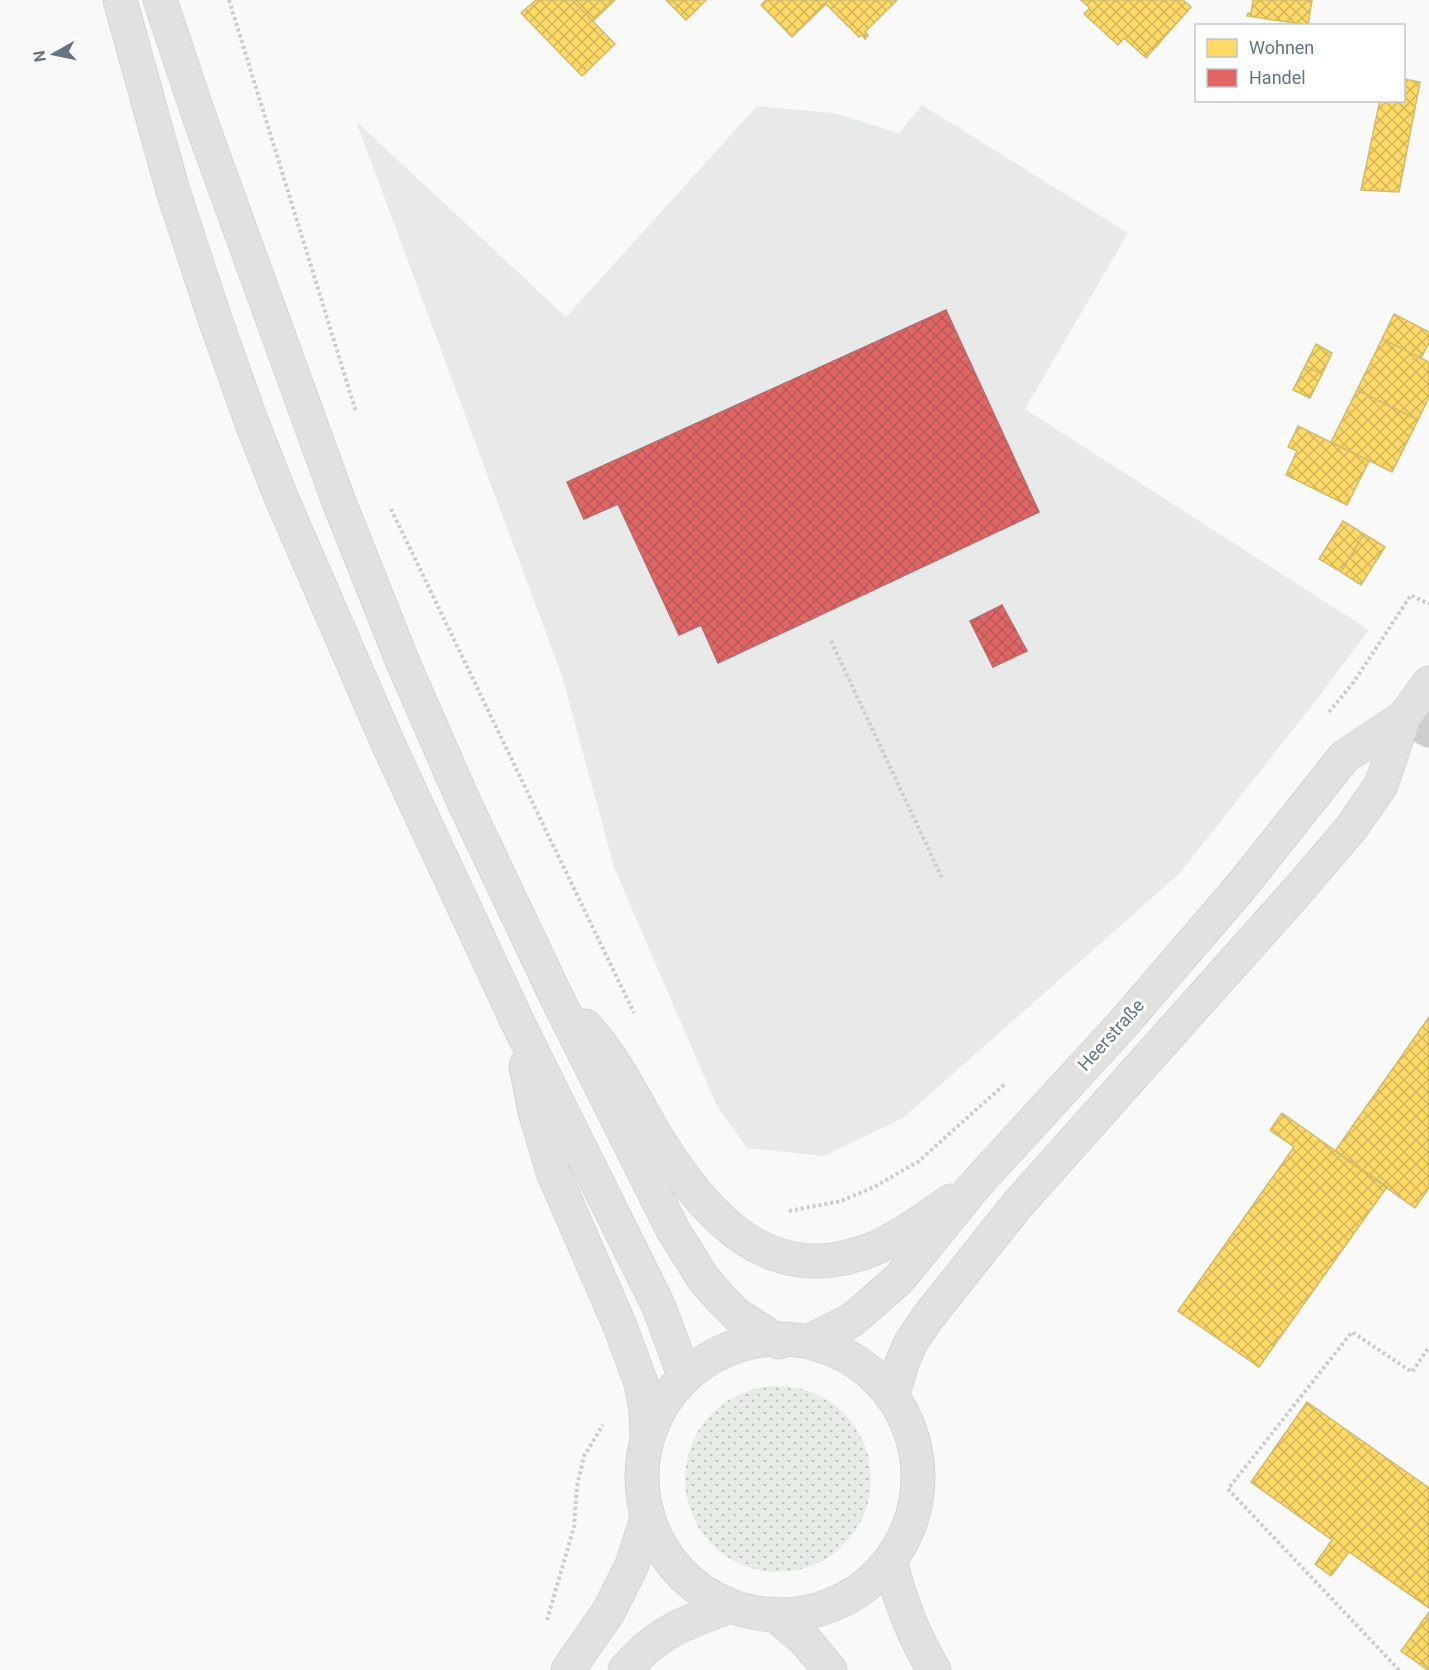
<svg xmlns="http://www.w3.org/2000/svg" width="1429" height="1670" font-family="Roboto,sans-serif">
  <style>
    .built { fill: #e8e9e9 }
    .green { fill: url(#green-dots) }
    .homes { fill: url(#homes-cross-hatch); stroke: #d1bb6e; stroke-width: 1.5 }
    .shops { fill: url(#shops-cross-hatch); stroke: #bb6a6e; stroke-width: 1.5 }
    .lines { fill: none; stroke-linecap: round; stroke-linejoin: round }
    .secondary-casing { stroke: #d5d6d7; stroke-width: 35 }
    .path { stroke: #cbccce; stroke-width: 4; stroke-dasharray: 3 3; stroke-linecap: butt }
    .street { stroke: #cececf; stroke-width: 33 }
    .secondary { stroke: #e1e1e2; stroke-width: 33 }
    .labels { text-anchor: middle; stroke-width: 6; stroke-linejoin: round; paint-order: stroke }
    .street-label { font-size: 18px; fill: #657482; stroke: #fff }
  </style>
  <defs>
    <pattern id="green-dots" width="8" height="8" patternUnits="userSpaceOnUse" patternTransform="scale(1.5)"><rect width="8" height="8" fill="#e8ece7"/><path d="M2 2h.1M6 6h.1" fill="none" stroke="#c0c4c1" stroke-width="1.8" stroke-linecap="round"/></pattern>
    <pattern id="homes-cross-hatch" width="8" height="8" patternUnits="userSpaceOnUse" patternTransform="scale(1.5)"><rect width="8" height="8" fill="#ffd966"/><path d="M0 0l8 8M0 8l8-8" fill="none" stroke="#d2b559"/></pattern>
    <pattern id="shops-cross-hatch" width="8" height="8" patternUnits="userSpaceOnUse" patternTransform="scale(1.5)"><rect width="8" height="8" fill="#e06666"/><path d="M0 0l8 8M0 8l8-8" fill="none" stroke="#b95959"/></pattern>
  </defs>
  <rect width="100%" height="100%" fill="#f9f9f9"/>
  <path class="built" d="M922,105l206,128 -103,176 344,221 -55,73 -135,171 -276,244 -79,38 -77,-8 -30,-42 -102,-236 -53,-194 -206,-555 210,196 191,-211 77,7 65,20z"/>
  <path class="green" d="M685 1479a93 93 0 1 1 186 0a93 93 0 1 1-186 0Z"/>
  <path class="homes" d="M536,0h36l43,44 -33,32 -61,-63z
    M572,0h43l-22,21z
    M666,0h40l-20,20z
    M766,0h131l-32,32 3,3 -3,4 -3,-4 -3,2 -33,-33 -34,33 -31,-32z
    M1081,0h102l8,7 -45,51 -22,-20 -6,7 -34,-31 6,-6z
    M1253,0h59l-4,25 -61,-9 1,-3h3z
    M1404,79l16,3 -21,110 -38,-2 19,-90h24z
    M1394,314l35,18v11l-8,15 -39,-19z
    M1382,339l47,23v35l-11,23 -61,-30z
    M1316,344l16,9 -10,21 -17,-8z
    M1305,366l17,8 -12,24 -17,-8z
    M1357,390l61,30 -26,52 -61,-30z
    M1298,426l71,35 -22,44 -61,-30 11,-24 -9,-4z
    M1343,521l21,13 -23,38 -22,-13z
    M1364,534l21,13 -24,38 -20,-13z
    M1429,1017v171l-14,20 -80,-57z
    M1282,1113l105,74 -128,180 -81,-56 116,-164 -24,-17z
    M1307,1402l122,86v120l-80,-56 -18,24 -16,-12 17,-24 -81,-58z
    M1429,1612v58h-1l-27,-19z"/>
  <path class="shops" d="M946,310l93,202 -321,151 -17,-38 -22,10 -61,-131 -34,15 -17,-37z
    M1002,605l25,46 -34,16 -23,-46z"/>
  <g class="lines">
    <g class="secondary-casing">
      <path id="secondary" d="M120,0l53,191 42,128 35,99 31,79 109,251 128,275 141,284 25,68
        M160,0l40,119 139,383 65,163 60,137 91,192 118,236 30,48 17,20 17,17 42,27
        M585,1026c32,34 50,76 74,115 49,79 114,149 214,108 28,-12 53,-31 78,-48
        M526,1066l9,46 18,60 67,154 21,57 5,26 1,31
        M642 1477a138 138 0 1 1 276 0a138 138 0 1 1-276 0Z
        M808,1342l44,-22 47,-41 78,-96 145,-158 117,-136 105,-132 60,-40
        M892,1397l10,-34 9,-21 17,-25 90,-113 282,-316 52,-61 29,-42 23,-68 25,-34
        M891,1563c9,38 23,74 43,107
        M774,1614l30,25 26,31
        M568,1670l41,-59 23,-46 16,-50
        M625,1670c8,-9 18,-20 28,-27 21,-17 49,-26 74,-36"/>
    </g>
    <path class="path" d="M229,0l127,412
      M391,509l243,504
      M831,641l112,239
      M1329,712l24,-29 58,-88 18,9
      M789,1211l52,-10 33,-14 45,-26 87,-78
      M547,1620l27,-93 3,-41 7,-30 19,-31
      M1399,1670l-171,-181 124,-157 60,40 17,-25"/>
    <path class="street" d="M1404,717l25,14"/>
    <use href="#secondary" class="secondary"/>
  </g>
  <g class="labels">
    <g class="street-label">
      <text transform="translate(1111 1035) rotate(-48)" y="6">Heerstraße</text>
    </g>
  </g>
  <rect x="1195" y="24" width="210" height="78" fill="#ffffff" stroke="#c1c7cd" stroke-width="1.5"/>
  <rect x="1207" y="39" width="30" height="18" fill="#ffd966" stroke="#c1c7cd" stroke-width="1.5"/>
  <text x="1249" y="54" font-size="18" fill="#657482">Wohnen</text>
  <rect x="1207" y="69" width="30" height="18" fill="#e06666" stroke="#c1c7cd" stroke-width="1.5"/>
  <text x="1249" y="84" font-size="18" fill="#657482">Handel</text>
  <g transform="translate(54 54) rotate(261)" stroke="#ffffff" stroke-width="4.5" paint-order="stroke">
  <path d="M0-4.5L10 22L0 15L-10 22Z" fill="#657482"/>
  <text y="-9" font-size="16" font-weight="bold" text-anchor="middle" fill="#657482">N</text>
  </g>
</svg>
